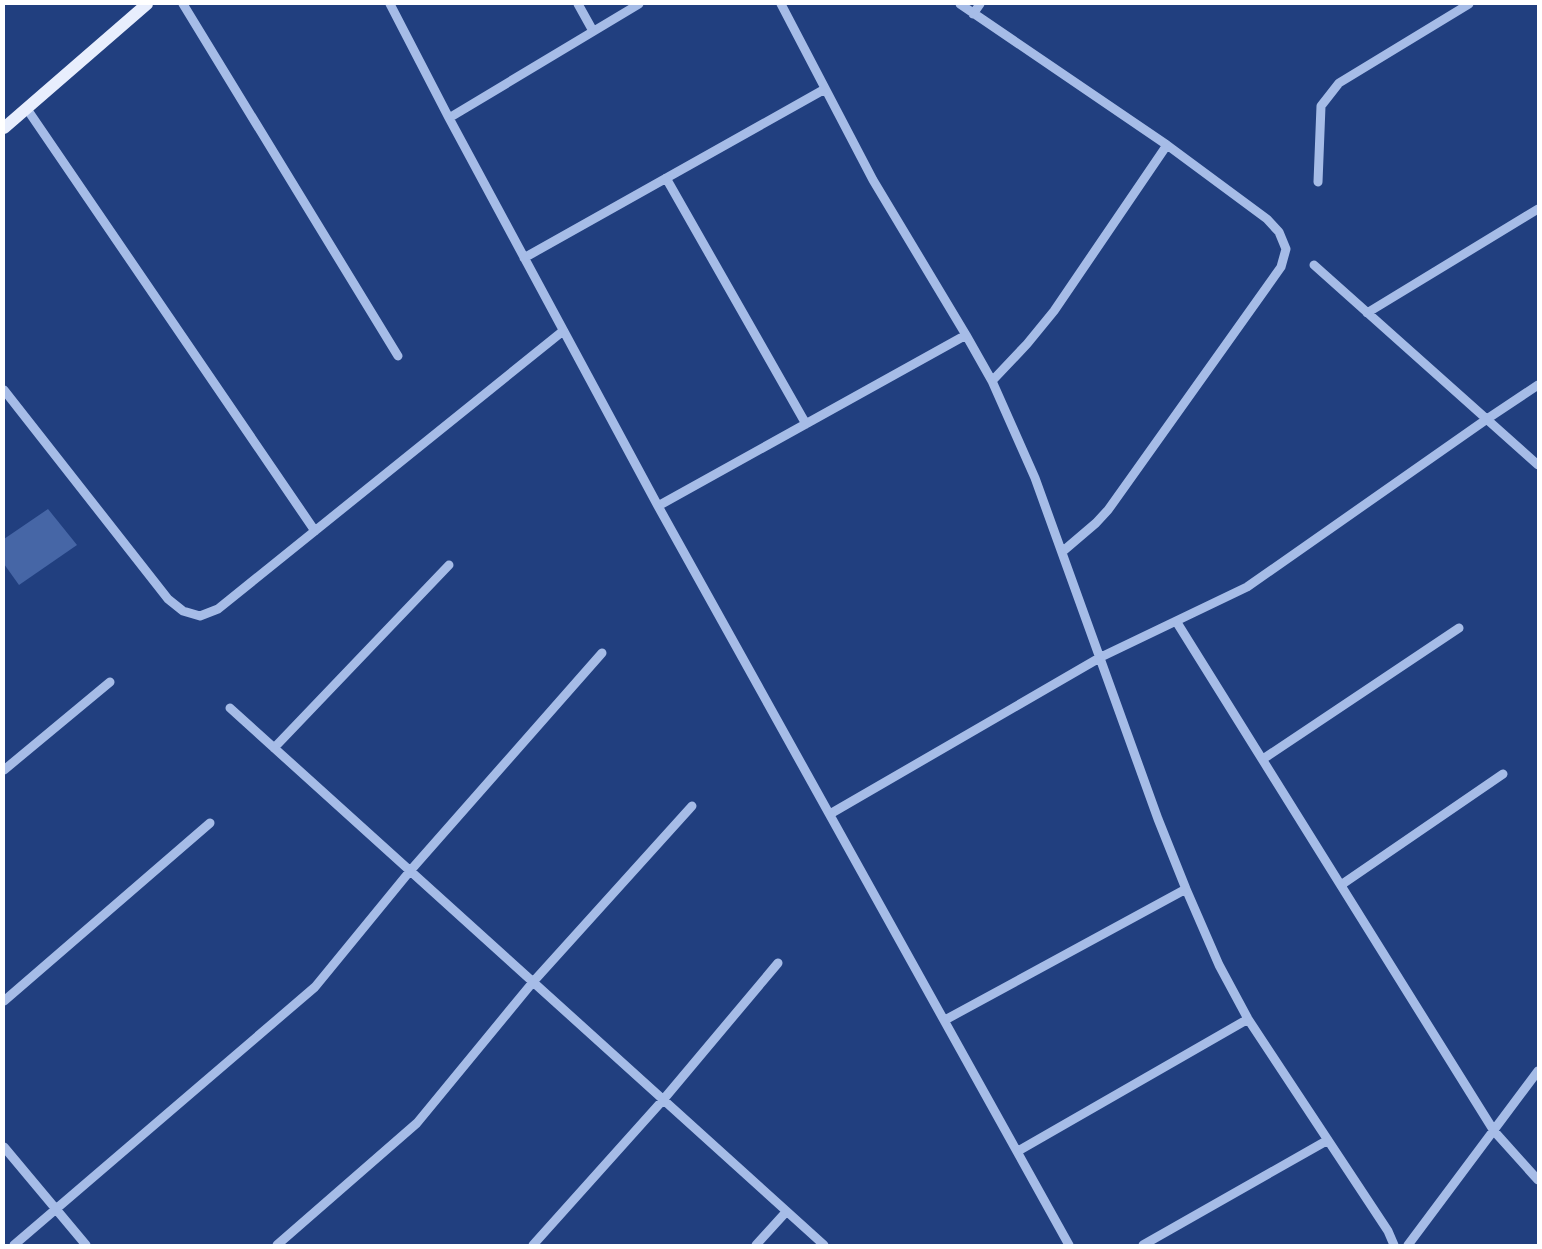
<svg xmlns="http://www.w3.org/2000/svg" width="1542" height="1249" font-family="'Work Sans',sans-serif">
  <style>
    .building { fill: #4666a6 }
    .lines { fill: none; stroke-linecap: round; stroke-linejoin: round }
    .minor { stroke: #a6bce7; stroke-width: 9 }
    .major { stroke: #e8eefd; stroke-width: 12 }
  </style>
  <rect width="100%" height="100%" fill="#213f7f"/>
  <path class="building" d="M48,509l29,36 -58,40 -15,-21v-25z"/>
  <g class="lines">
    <path class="minor" d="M183,4l215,352
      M390,4l59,114 209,388 411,739
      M578,4l15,27
      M781,4l92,176 93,155 26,46 43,97 123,341 28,70 33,76 29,54 140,212 6,14
      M960,4l207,141 100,74 12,13 7,17 -5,18 -173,243 -12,13 -34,29
      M973,14l7,-10
      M27,109l288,422
      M449,118l190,-114
      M666,178l140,246
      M1318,182l3,-76 18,-23 130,-79
      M524,258l301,-169
      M1314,265l224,200
      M1367,313l171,-104
      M992,381l35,-37 27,-33 113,-166
      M4,390l164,209 15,12 17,5 18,-7 345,-278
      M658,506l308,-171
      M1176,621l318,510 44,49
      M230,708l594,537
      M274,748l175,-183
      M1263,759l196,-131
      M4,770l106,-88
      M830,814l271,-157 146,-70 240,-168 51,-34
      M1341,885l162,-111
      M4,1001l206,-178
      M945,1020l241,-131
      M4,1147l82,98
      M1018,1151l230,-132
      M14,1245l301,-258 95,-116 192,-218
      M277,1245l140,-122 116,-141 159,-176
      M533,1245l130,-145 115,-137
      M756,1245l30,-33
      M1143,1245l185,-105
      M1408,1245l130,-174"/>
    <path class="major" d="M4,128l143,-124"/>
  </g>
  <rect width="1542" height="1249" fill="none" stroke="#ffffff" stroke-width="10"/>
</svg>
